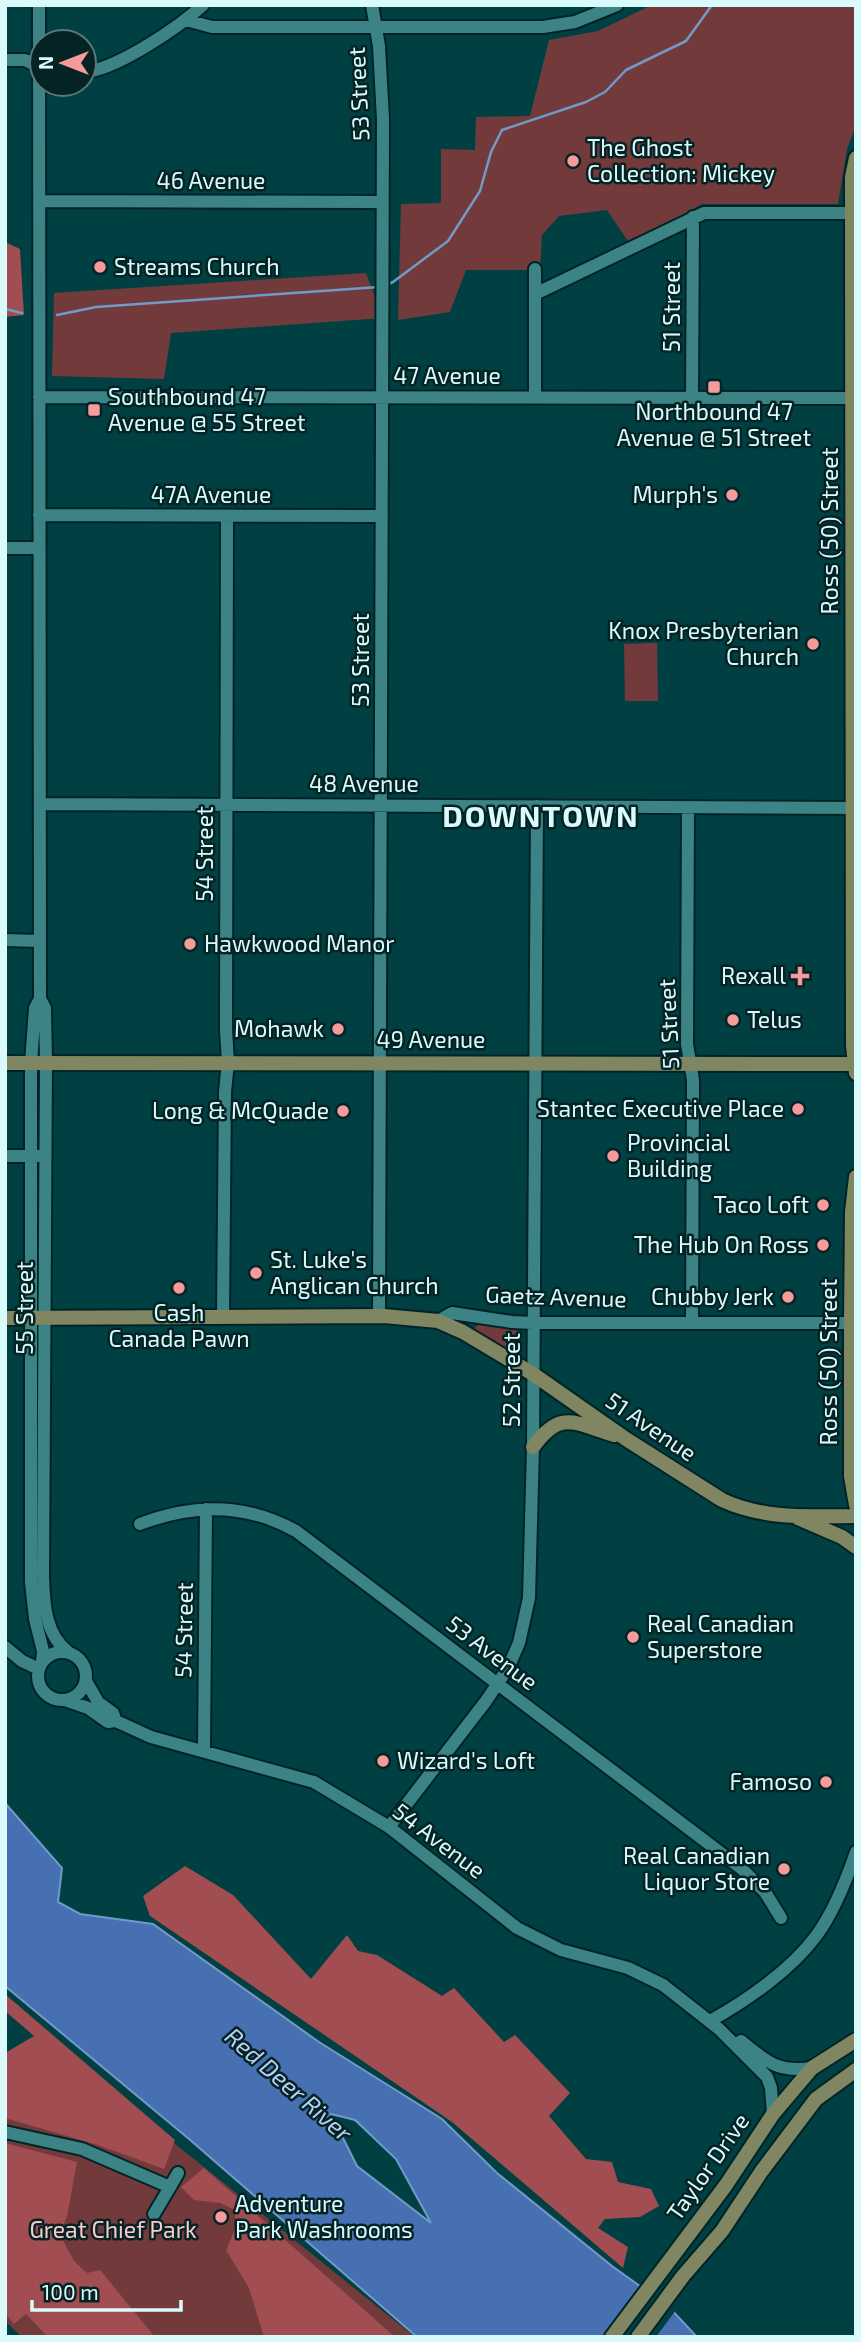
<svg xmlns="http://www.w3.org/2000/svg" width="861" height="2342" font-family="'Exo 2',sans-serif">
  <style>
    .green { fill: #733a3c }
    .forest { fill: #a14d51 }
    .water { fill: #4670b1; stroke: #729ac8; stroke-width: 2; fill-rule: evenodd }
    .pier { fill: #014042 }
    .lines { fill: none; stroke-linecap: round; stroke-linejoin: round }
    .stream { stroke: #729ac8; stroke-width: 2.5 }
    .minor-casing { stroke: #002426; stroke-width: 16 }
    .major-casing { stroke: #002426; stroke-width: 18 }
    .minor { stroke: #3c8386; stroke-width: 12 }
    .major { stroke: #808661; stroke-width: 14 }
    .poi-dot { fill: #f59b9c; stroke: #052325; stroke-width: 2.5 }
    .labels { text-anchor: middle; stroke-width: 5; stroke-linejoin: round; paint-order: stroke }
    .street-label { font-size: 23px; fill: #d9fbfc; stroke: #052325 }
    .poi-label { font-size: 23px; fill: #d9fbfc; stroke: #052325; text-anchor: end }
    .park-label { font-size: 23px; fill: #fbc9c9; stroke: #052325 }
    .water-label { font-size: 24px; font-style: italic; fill: #bad1f5; stroke: #052325 }
    .district-label { font-size: 30px; font-weight: bold; letter-spacing: 2px; fill: #d9fbfc; stroke: #052325 }
  </style>
  <rect width="100%" height="100%" fill="#014042"/>
  <path class="green" d="M652,5h204v120l-9,24 -9,55h-136l-72,40 -23,-34 -48,6 -17,19 -2,35h-74l-16,42 -52,8 3,-116 40,-1v-54l34,1 1,-33 54,-1 19,-76 49,-9z
    M366,273l17,45 -212,15 -7,46 -112,-3 2,-83z
    M657,643l1,58h-33l-1,-57z
    M479,1323l41,8 -1,25 -45,-27z
    M51,2044l364,293h-393l-17,-16v-256z"/>
  <path class="forest" d="M5,242l15,7 4,66 -19,2z
    M185,1866l48,29 78,84 36,-44 11,16 19,4 65,41 12,-8 50,54 11,-7 55,58 -21,23 37,43 26,3 6,20 33,7 8,17 -19,11 -35,2 -7,9 30,19 -5,21 -171,-146 -302,-206 -7,-20z
    M5,1994l170,146 -11,29 -66,-24 -93,-27v-65l29,-17 -29,-25z
    M5,2143l72,19 -10,54 -7,19 14,26 13,12 13,-3 55,67h-107l-22,-23 -12,10 -9,-11z
    M204,2168l191,169h-131l-15,-49 -23,-38 9,-21v-19l-15,-7 -26,-3 -13,-13z"/>
  <path class="water" d="M5,1803l57,65 -4,34 22,12 73,10 166,118 123,77 55,54 115,93 57,41 28,30h-280l-228,-198 -184,-153zM331,2114l24,6 41,39 35,64 -74,-57z"/>
  <path class="pier" d="M643,2285l33,25 -20,27h-52z"/>
  <g class="lines">
    <path class="stream" d="M386,285l7,-3 55,-41 32,-50 11,-39 11,-22 84,-28 19,-10 21,-22 60,-29 26,-36
      M5,309l17,4
      M57,315l39,-8 283,-20"/>
    <g class="minor-casing">
      <path id="minor" d="M39,5l1,994 5,9 1,54 -3,515c1,27 2,57 25,75
        M372,5l7,41 4,73 -4,1197
        M186,20l26,7h331l32,-5 42,-17
        M5,60h20l17,8
        M84,72c32,-2 95,-45 119,-67
        M39,201l344,1
        M535,269v128
        M535,294l169,-81h148
        M39,397l817,1
        M692,397l1,-180
        M39,515l343,1
        M5,548h34
        M40,804l816,4
        M688,807l-1,237 6,36 -1,243
        M5,940l35,1
        M40,999l-5,9 -4,55v519l4,37 8,32 -1,11
        M5,1156h34
        M223,1317l2,-225 3,-30 -2,-32 1,-514
        M438,1321l14,-8 60,9 21,1h323
        M140,1524c52,-20 106,-21 156,7l446,338 23,23 16,26
        M5,1647l17,14 17,8
        M38 1676a24 24 0 1 1 48 0a24 24 0 1 1-48 0Z
        M86,1681l12,21 15,11 3,8
        M65,1700l23,8 20,14 8,-1 35,16 163,45 75,45 128,101 44,22 67,18 35,17 56,44 48,48 4,11 2,26
        M204,1751l2,-242
        M389,1827l97,-126 22,-33 11,-25 10,-45 4,-151 4,-641
        M710,2021c36,-20 81,-51 106,-85 18,-24 30,-55 40,-84
        M741,2041c25,20 36,32 71,27
        M5,2132l77,17 88,38 -16,27
        M170,2187l8,-14"/>
    </g>
    <g class="major-casing">
      <path id="major" d="M856,158l-4,19v36l1,833 3,27
        M5,1063l851,1
        M856,1177l-4,35 -1,111v153l5,29
        M5,1318l379,-2 54,5 25,11 70,42 93,65 96,61c43,20 88,16 134,16
        M533,1447c28,-38 41,-24 81,-12
        M798,1518l44,19 14,10
        M612,2337l114,-152 47,-71 39,-46 44,-28
        M638,2337l45,-61 39,-45 39,-59 55,-73 40,-29"/>
    </g>
    <use href="#minor" class="minor"/>
    <use href="#major" class="major"/>
  </g>
  <g class="poi-dot">
    <circle cx="573" cy="161" r="7"/>
    <circle cx="100" cy="267" r="7"/>
    <rect x="707" y="380" width="14" height="14" rx="3.5"/>
    <rect x="87" y="403" width="14" height="14" rx="3.5"/>
    <circle cx="732" cy="495" r="7"/>
    <circle cx="813" cy="644" r="7"/>
    <circle cx="190" cy="944" r="7"/>
    <path d="M796.5 965.5h7v7h7v7h-7v7h-7v-7h-7v-7h7z"/>
    <circle cx="733" cy="1020" r="7"/>
    <circle cx="338" cy="1029" r="7"/>
    <circle cx="798" cy="1109" r="7"/>
    <circle cx="343" cy="1111" r="7"/>
    <circle cx="613" cy="1156" r="7"/>
    <circle cx="823" cy="1205" r="7"/>
    <circle cx="823" cy="1245" r="7"/>
    <circle cx="256" cy="1273" r="7"/>
    <circle cx="179" cy="1288" r="7"/>
    <circle cx="788" cy="1297" r="7"/>
    <circle cx="633" cy="1637" r="7"/>
    <circle cx="383" cy="1761" r="7"/>
    <circle cx="826" cy="1782" r="7"/>
    <circle cx="784" cy="1869" r="7"/>
    <circle cx="221" cy="2217" r="7"/>
  </g>
  <g class="labels">
    <g class="street-label">
      <text transform="translate(359 94) rotate(-93)" y="8">53 Street</text>
      <text x="211" y="189">46 Avenue</text>
      <text transform="translate(672 307) rotate(-90)" y="8">51 Street</text>
      <text x="447" y="384">47 Avenue</text>
      <text x="211" y="503">47A Avenue</text>
      <text transform="translate(830 531) rotate(-90)" y="8">Ross (50) Street</text>
      <text transform="translate(361 660) rotate(-90)" y="8">53 Street</text>
      <text x="364" y="792">48 Avenue</text>
      <text transform="translate(205 854) rotate(-90)" y="8">54 Street</text>
      <text transform="translate(669 1024) rotate(-93)" y="8">51 Street</text>
      <text x="431" y="1048">49 Avenue</text>
      <text transform="translate(556 1297) rotate(2)" y="8">Gaetz Avenue</text>
      <text transform="translate(25 1308) rotate(-90)" y="8">55 Street</text>
      <text transform="translate(829 1362) rotate(-90)" y="8">Ross (50) Street</text>
      <text transform="translate(512 1380) rotate(-90)" y="8">52 Street</text>
      <text transform="translate(651 1427) rotate(34)" y="8">51 Avenue</text>
      <text transform="translate(184 1630) rotate(-89)" y="8">54 Street</text>
      <text transform="translate(492 1653) rotate(37)" y="8">53 Avenue</text>
      <text transform="translate(439 1841) rotate(37)" y="8">54 Avenue</text>
      <text transform="translate(708 2167) rotate(-55)" y="8">Taylor Drive</text>
    </g>
    <g class="poi-label">
      <text x="587" y="156" text-anchor="start">The Ghost<tspan x="587" dy="26">Collection: Mickey</tspan></text>
      <text x="114" y="275" text-anchor="start">Streams Church</text>
      <text x="108" y="405" text-anchor="start">Southbound 47<tspan x="108" dy="26">Avenue @ 55 Street</tspan></text>
      <text x="714" y="420" text-anchor="middle">Northbound 47<tspan x="714" dy="26">Avenue @ 51 Street</tspan></text>
      <text x="718" y="503">Murph's</text>
      <text x="799" y="639">Knox Presbyterian<tspan x="799" dy="26">Church</tspan></text>
      <text x="204" y="952" text-anchor="start">Hawkwood Manor</text>
      <text x="786" y="984">Rexall</text>
      <text x="747" y="1028" text-anchor="start">Telus</text>
      <text x="324" y="1037">Mohawk</text>
      <text x="784" y="1117">Stantec Executive Place</text>
      <text x="329" y="1119">Long &amp; McQuade</text>
      <text x="627" y="1151" text-anchor="start">Provincial<tspan x="627" dy="26">Building</tspan></text>
      <text x="809" y="1213">Taco Loft</text>
      <text x="809" y="1253">The Hub On Ross</text>
      <text x="270" y="1268" text-anchor="start">St. Luke's<tspan x="270" dy="26">Anglican Church</tspan></text>
      <text x="774" y="1305">Chubby Jerk</text>
      <text x="179" y="1321" text-anchor="middle">Cash<tspan x="179" dy="26">Canada Pawn</tspan></text>
      <text x="647" y="1632" text-anchor="start">Real Canadian<tspan x="647" dy="26">Superstore</tspan></text>
      <text x="397" y="1769" text-anchor="start">Wizard's Loft</text>
      <text x="812" y="1790">Famoso</text>
      <text x="770" y="1864">Real Canadian<tspan x="770" dy="26">Liquor Store</tspan></text>
      <text x="235" y="2212" text-anchor="start">Adventure<tspan x="235" dy="26">Park Washrooms</tspan></text>
    </g>
    <g class="park-label">
      <text x="113" y="2238">Great Chief Park</text>
    </g>
    <g class="water-label">
      <text transform="translate(288 2085) rotate(41)" y="8">Red Deer River</text>
    </g>
    <g class="district-label">
      <text x="541" y="827">DOWNTOWN</text>
    </g>
  </g>
  <rect width="861" height="2342" fill="none" stroke="#d9fbfc" stroke-width="14"/>
  <g transform="translate(63 63) rotate(270)"><circle r="33" fill="#052325" stroke="#5a797b" stroke-width="2"/>
  <path d="M0-5L12 26L0 18L-12 26Z" fill="#f59b9c"/>
  <text y="-10" font-size="19" font-weight="bold" text-anchor="middle" fill="#d9fbfc">N</text>
  </g>
  <path d="M32 2300v10h149v-10" fill="none" stroke="#d9fbfc" stroke-width="3.5"/>
  <text x="42" y="2300" font-size="21" fill="#d9fbfc" stroke="#052325" stroke-width="5" paint-order="stroke">100 m</text>
</svg>
